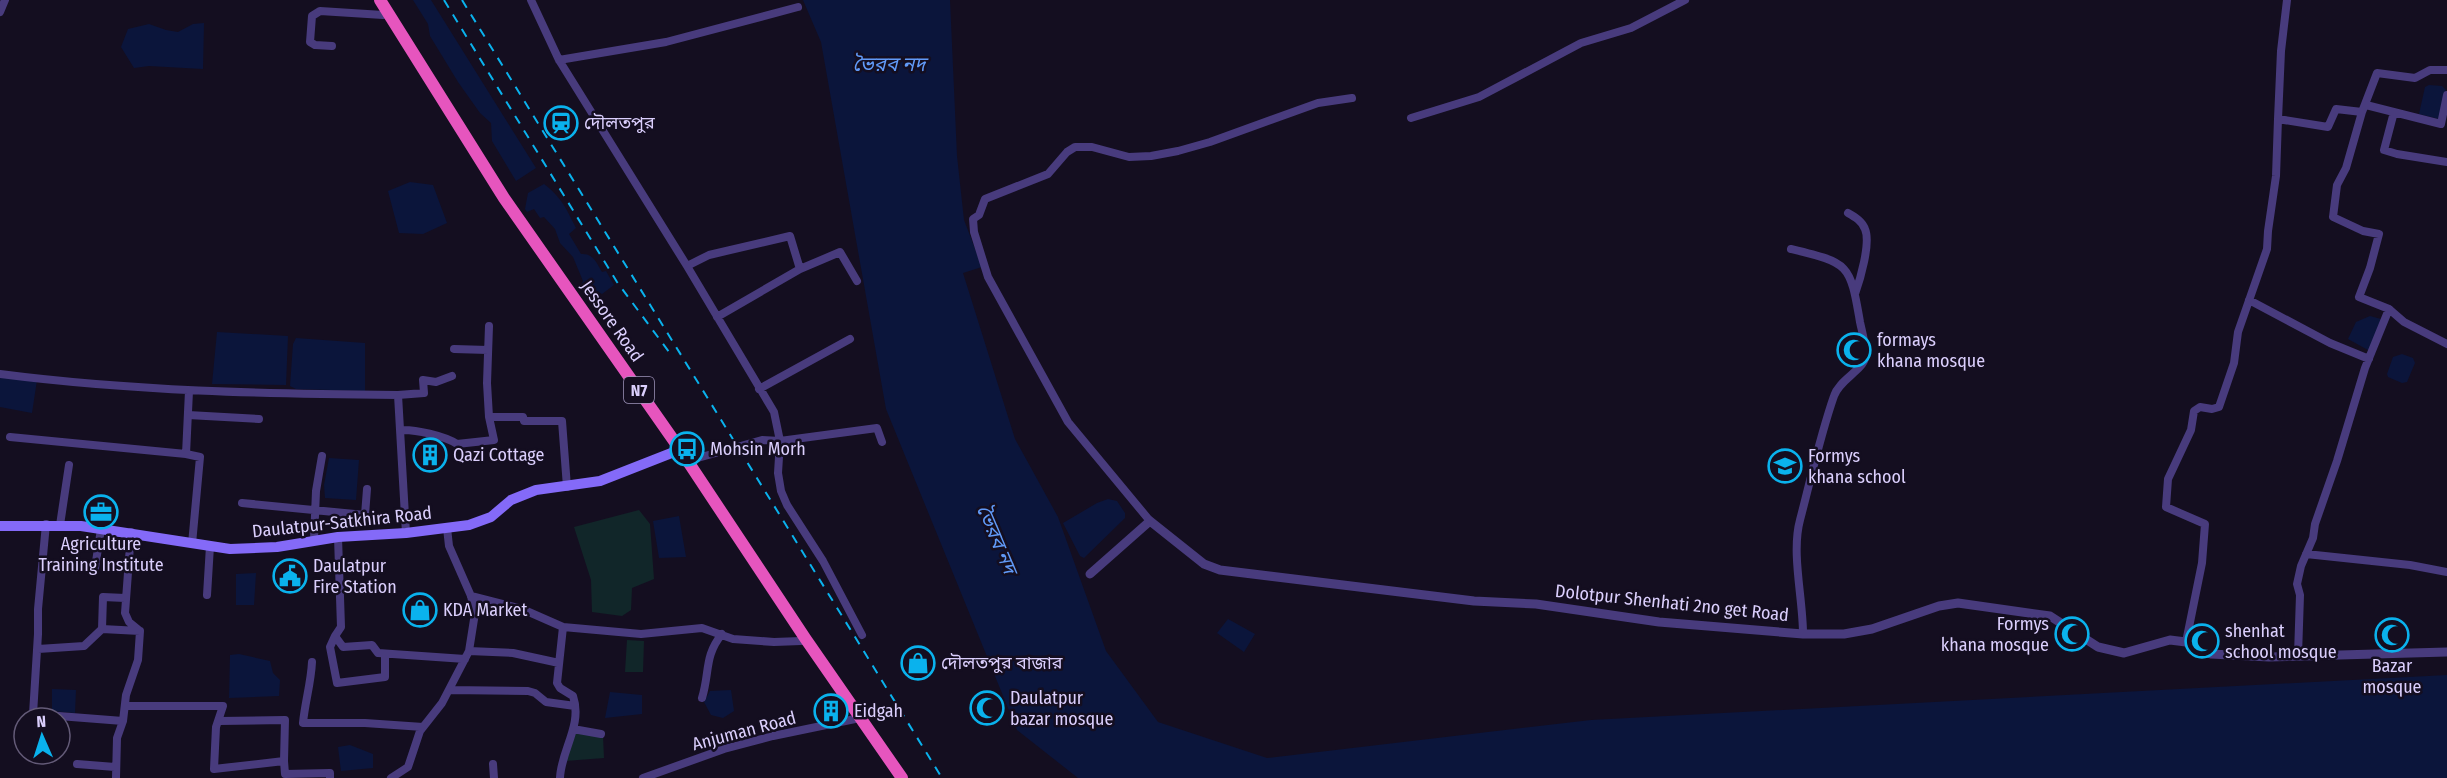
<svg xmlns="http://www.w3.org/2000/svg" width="2447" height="778" font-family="'Fira Sans Condensed','Noto Sans Bengali',sans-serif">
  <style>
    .green { fill: #112629 }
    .water { fill: #0b153b }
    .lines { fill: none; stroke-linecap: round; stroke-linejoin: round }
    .minor { stroke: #483b7d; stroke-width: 8 }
    .tertiary { stroke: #483b7d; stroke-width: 9 }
    .secondary { stroke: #846af8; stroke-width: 10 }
    .trunk { stroke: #e655be; stroke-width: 12 }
    .rail { stroke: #0ab2ed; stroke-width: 2; stroke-dasharray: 9 8; stroke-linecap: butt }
    .labels { text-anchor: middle; stroke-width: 5; stroke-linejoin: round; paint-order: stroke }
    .shield { fill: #140e20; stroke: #9f95bb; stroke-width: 1.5 }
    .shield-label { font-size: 16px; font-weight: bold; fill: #dbcffd }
    .poi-label { font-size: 18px; fill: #dbcffd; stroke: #140e20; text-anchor: start }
    .street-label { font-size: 18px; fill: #dbcffd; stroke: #140e20 }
    .water-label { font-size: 20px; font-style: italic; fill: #619af8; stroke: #140e20 }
  </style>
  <rect width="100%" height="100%" fill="#140e20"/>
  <path class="green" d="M639,510l11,14 4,55 -22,9 -1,22 -9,6 -30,-4 -1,-32 -17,-53z
    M627,640l17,1 -1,31h-18z
    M574,730l29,6 1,22 -39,3z"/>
  <path class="water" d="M413,0h18l105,168 -20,13 -24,-40 -1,-18 -11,-10 -22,-31 -28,-46 -2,-12z
    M803,0h147l7,156 7,64 18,47 -19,6 52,166 43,78 48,134 52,71 109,36 324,-38 856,-45v103h-1369l-61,-48 -131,-321 -65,-367z
    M204,23l-1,46 -54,-3 -15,2 -13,-21 7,-18 21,-5 17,6 12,2 15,-8z
    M2429,85l13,1 4,4 -7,29 -20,-5 6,-27z
    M410,182l23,3 14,38 -24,11 -24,-1 -11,-42z
    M544,184c18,14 22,24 32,44l-7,6 12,20c12,-1 15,8 21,18l4,-1 8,14 -12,9 -5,-3 -10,6 -4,-4 -2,-8 2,-4 -10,-24 -13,-14 -5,-14 -11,-12 -4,1 -6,-9 -7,3 -2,-3 3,-16z
    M2370,316l11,3 -10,30 -3,1 -20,-11 8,-17z
    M217,332l71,4 -2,49 -74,-1z
    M296,338l69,5v48l-69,-2 -6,-3 3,-42z
    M2402,354l11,4 2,5 -8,19 -5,1 -14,-6 -1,-3 6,-17z
    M0,376l37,4 -5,33 -32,-6z
    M329,458l30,2 -3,40 -31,-2 -1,-13z
    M1108,499l9,2 8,12v5l-41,40 -4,-2 -17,-33 34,-20z
    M679,516l7,41 -27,1 -6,-37z
    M256,573l-2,32h-18v-31z
    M1228,619l27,15 -11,18 -27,-19z
    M239,654l31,7 3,12 7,7 -1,16 -50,2 1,-43z
    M52,689l24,1 -1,23 -23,-2z
    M731,690l3,21 -11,7 -12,-3 -7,-13 6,-11z
    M610,692l32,3v19l-37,4z
    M350,745l23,9v14l-32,3 -3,-24z"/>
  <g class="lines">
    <path class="minor" d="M531,0l28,60 128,206 87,146 6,29 -2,32 3,18 6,14 36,56 39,74
      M2287,0l-6,51 -3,68 50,8 8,-18 26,3 15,-39 38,5 15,-8h17
      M0,12l5,-12
      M332,46l-17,-1 -5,-3 2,-26 8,-5 63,4
      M559,60l107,-18 132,-35
      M2366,105l75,19 6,-29
      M2394,112l-10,38 13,4 50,8
      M1411,118l68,-21 102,-54 50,-15 54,-28
      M1848,213c7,4 14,8 17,16 6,14 -5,51 -10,65
      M1791,249c58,14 59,14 69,73 2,10 7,26 5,36 -3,13 -26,22 -31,38 -14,40 -23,82 -34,124 -9,33 3,78 3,114
      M687,266l22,-11 81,-19 10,33
      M2249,300l81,43 39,16
      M2389,309l15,13 43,22
      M717,317l83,-48 40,-17 17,29
      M489,326l-2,57 2,34h34l1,4h38l5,66
      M454,349l34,1
      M0,374c132,17 265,20 398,21l8,138
      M759,389l91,-50
      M398,395l26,-2 -1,-13 13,2 16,-6
      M188,415l71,4
      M400,430c15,-1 45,6 57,14l37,-4 -5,-23
      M10,437l176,17 3,-63
      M186,454l14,3 -8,87
      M687,461l75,-21 18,1 97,-13 5,14
      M242,503l123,12 2,-26
      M1150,521l-82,-99 -80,-145 -14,-45 -1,-13 6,-4 6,-16 63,-25 19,-22 8,-5h17l37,10 22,-1 27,-5 32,-9 108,-39 34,-5
      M46,524l-8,85v25l-5,80 90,7
      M60,525l9,-60
      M338,537l3,90 -6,9 8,11 29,-2 6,8 87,6
      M314,540l2,-49 6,-35
      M2306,554l104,11 37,7
      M71,567l24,1 6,-39
      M207,595l3,-49
      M471,596l51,13 41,18 78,7 61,-6 31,11 41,3 27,-1
      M125,598l-22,-1 -1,32 38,2
      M335,636l-5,11 7,36 48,-6v-23
      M2186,642l16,-79 3,-39 -39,-17 2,-28 23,-49 3,-19 6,-4 12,2 7,-2 15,-44 4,-31 29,-83 1,-18 8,-55 2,-57
      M38,649l46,-3 18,-17
      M469,651l44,2 46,10
      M2298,655l2,-60 -3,-11 4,-18 12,-28 2,-14 22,-63 28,-93 24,-59 -30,-12 11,-29 9,-34 -16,-3 -30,-14 4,-32 9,-17 16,-56
      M312,662c-1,21 -7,40 -9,61h62l58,4
      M449,690l79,1 7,2 11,9 29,4
      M702,698c8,-26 2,-42 20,-64
      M125,706h98l-7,21 -2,42 70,-8 1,13 45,-1v5
      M219,721l66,-1 -1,41
      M573,729l28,5
      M77,764l38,3
      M493,764l1,14
      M116,778l1,-40 6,-17 3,-26 12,-35 2,-29 -11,-9 -4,-9 6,-81
      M391,778l17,-11 12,-36 22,-28 27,-52 6,-38 -4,-17 -22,-50 -2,-18
      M560,778c1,-28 23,-53 13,-82l-13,-8 -3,-5 6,-56
      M643,778l81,-29 49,-13 82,-17"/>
    <path class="tertiary" d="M1090,574l60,-53 54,43 16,6 254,31 62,3 123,18 144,12h41l28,-5 67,-23 19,-3 92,13 48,31 26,6 46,-13 16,2 10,7 15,5 58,3 178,-5"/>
    <path class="secondary" d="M0,526h81l149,23 47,-2 61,-10 68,-4 63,-8 22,-8 20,-17 25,-10 64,-9 74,-29"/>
    <path class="trunk" d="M380,0l124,198 175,250 126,190 97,140"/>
    <path class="rail" d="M444,0l173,282 55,74
      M462,0l480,778"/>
  </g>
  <defs>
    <g id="station-ring" transform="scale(1.725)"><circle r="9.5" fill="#140e20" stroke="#0ab2ed" stroke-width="1.5"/><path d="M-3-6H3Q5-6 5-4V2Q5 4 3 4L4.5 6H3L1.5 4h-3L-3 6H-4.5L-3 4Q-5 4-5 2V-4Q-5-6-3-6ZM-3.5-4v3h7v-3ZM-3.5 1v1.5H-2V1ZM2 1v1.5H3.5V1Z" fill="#0ab2ed"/></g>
    <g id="mosque-ring" transform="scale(1.725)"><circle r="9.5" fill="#140e20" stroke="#0ab2ed" stroke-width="1.5"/><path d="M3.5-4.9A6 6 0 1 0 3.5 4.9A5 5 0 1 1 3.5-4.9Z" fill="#0ab2ed"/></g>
    <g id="bus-ring" transform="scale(1.725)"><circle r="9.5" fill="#140e20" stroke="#0ab2ed" stroke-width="1.5"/><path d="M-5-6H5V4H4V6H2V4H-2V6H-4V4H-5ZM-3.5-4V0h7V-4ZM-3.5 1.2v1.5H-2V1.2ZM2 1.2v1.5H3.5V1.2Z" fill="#0ab2ed"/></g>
    <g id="building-ring" transform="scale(1.725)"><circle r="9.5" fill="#140e20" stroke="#0ab2ed" stroke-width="1.5"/><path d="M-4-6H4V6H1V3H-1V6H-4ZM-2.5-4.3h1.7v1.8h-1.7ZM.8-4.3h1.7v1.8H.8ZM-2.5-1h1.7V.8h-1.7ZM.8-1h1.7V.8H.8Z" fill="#0ab2ed"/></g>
    <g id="school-ring" transform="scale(1.725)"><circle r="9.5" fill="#140e20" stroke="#0ab2ed" stroke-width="1.5"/><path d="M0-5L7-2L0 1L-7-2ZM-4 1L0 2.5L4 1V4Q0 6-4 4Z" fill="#0ab2ed"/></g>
    <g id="office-ring" transform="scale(1.725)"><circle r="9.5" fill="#140e20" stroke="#0ab2ed" stroke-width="1.5"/><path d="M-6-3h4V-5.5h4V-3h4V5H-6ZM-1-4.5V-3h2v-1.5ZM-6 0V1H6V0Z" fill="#0ab2ed"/></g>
    <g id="civic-ring" transform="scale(1.725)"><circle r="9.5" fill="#140e20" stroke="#0ab2ed" stroke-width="1.5"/><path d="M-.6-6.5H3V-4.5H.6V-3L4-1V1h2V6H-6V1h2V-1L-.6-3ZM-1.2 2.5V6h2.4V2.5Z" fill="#0ab2ed"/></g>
    <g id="shop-ring" transform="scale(1.725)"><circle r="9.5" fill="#140e20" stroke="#0ab2ed" stroke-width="1.5"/><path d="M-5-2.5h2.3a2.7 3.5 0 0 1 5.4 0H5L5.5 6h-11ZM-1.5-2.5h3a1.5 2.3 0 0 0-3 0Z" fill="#0ab2ed"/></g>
  </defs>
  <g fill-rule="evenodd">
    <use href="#station-ring" x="561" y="123"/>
    <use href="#mosque-ring" x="1854" y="350"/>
    <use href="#bus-ring" x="687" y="449"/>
    <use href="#building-ring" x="430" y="455"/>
    <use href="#school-ring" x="1785" y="466"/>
    <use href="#office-ring" x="101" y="512"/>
    <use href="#civic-ring" x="290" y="576"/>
    <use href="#shop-ring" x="420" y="610"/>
    <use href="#mosque-ring" x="2072" y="634"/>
    <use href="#mosque-ring" x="2392" y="635"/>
    <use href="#mosque-ring" x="2202" y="641"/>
    <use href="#shop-ring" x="918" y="663"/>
    <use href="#mosque-ring" x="987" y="708"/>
    <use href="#building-ring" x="831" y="711"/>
  </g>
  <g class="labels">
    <rect class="shield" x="624" y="377" width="30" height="26" rx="4.5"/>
    <g class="shield-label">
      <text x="639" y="396">N7</text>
    </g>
    <g class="poi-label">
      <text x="584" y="129">দৌলতপুর</text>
      <text x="1877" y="346">formays<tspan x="1877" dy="21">khana mosque</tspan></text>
      <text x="710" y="455">Mohsin Morh</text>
      <text x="453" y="461">Qazi Cottage</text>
      <text x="1808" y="462">Formys<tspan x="1808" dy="21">khana school</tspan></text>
      <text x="101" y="550" text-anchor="middle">Agriculture<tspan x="101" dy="21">Training Institute</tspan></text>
      <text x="313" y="572">Daulatpur<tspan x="313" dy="21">Fire Station</tspan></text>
      <text x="443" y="616">KDA Market</text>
      <text x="2049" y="630" text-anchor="end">Formys<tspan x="2049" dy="21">khana mosque</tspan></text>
      <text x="2225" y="637">shenhat<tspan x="2225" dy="21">school mosque</tspan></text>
      <text x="941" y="669">দৌলতপুর বাজার</text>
      <text x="2392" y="672" text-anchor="middle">Bazar<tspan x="2392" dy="21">mosque</tspan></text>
      <text x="1010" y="704">Daulatpur<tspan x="1010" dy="21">bazar mosque</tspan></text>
      <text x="854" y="717">Eidgah</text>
    </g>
    <g class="street-label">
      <text transform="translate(612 321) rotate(55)" y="6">Jessore Road</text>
      <text transform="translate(342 522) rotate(-6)" y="6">Daulatpur-Satkhira Road</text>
      <text transform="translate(1672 603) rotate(6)" y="6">Dolotpur Shenhati 2no get Road</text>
      <text transform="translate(744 731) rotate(-15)" y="6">Anjuman Road</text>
    </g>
    <g class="water-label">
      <text x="889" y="71">ভৈরব নদ</text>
      <text transform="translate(997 539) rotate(67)" y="7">ভৈরব নদ</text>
    </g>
  </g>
  <g transform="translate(42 736) rotate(357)"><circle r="28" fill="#140e20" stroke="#645b78" stroke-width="1.5"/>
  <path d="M0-4.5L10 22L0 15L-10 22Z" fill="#0ab2ed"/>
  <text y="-9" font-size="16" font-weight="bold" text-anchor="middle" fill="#dbcffd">N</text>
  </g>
</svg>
